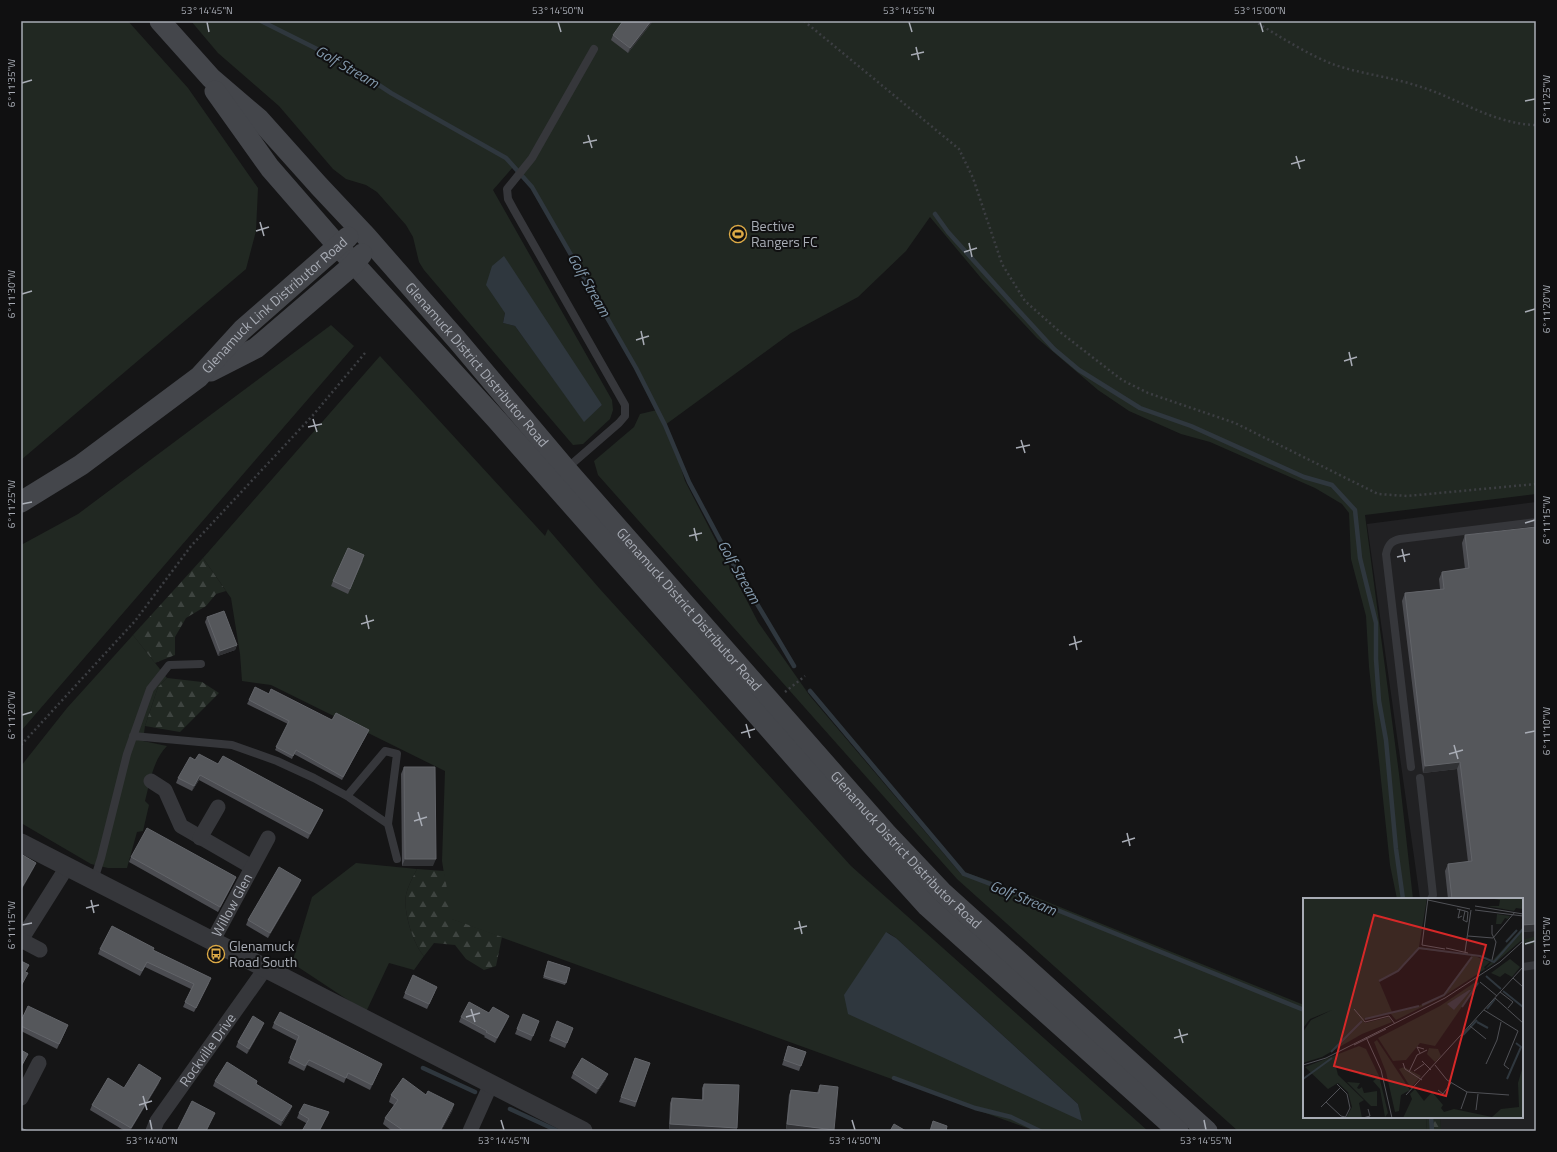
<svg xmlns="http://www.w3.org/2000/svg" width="1557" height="1152" font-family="'Titillium Web',sans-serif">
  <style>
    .built { fill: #212123 }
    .green { fill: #212822; fill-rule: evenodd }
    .forest { fill: url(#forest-firs) }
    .water { fill: #2f373e }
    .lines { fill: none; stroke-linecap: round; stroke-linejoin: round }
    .stream { stroke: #2f373e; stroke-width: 4.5 }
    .path { stroke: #3c3e42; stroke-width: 2.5; stroke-dasharray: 2 3; stroke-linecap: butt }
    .service { stroke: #36373b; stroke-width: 8 }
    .minor { stroke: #36373b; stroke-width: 15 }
    .tertiary { stroke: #36373b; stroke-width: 19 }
    .secondary { stroke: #44464b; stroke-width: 21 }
    .wall { fill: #4b4c51 }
    .shaded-wall { fill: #313235 }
    .building { fill: #55575b; stroke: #626469 }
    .ticks { fill: none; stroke: #a8acb5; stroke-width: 1.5 }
    .labels { text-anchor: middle; stroke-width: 4; stroke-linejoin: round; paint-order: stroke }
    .poi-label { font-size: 14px; fill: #a8acb5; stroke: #101011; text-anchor: start }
    .street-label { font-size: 14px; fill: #a8acb5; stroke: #101011 }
    .water-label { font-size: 15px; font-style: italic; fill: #8399ac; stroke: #101011 }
    .inset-river { fill: none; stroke: #2f373e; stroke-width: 2 }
    .inset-road { fill: none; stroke: #505156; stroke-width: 1 }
    .view { fill: #d62828; fill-opacity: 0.15; stroke: #d62828; stroke-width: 2 }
    .inset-edge { fill: none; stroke: #a8acb5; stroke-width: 2 }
    .neatline { fill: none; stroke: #a8acb5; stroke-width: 1.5 }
    .ticks-label { font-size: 10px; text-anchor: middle; fill: #a8acb5 }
  </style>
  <defs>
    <pattern id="forest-firs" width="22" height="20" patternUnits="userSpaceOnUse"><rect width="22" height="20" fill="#212822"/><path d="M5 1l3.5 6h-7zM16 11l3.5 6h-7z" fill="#3e4440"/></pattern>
  </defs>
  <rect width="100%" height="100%" fill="#151516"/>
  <path class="built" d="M1536,502v629h-95l-1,-14h82v-218h-102l-53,-375z"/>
  <path class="green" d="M21,21h107l60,67 70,100 -2,43 -10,38 -225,191z
    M191,21h1345v473l-171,21 34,259 14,125h-16l-7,-34 -21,-198 -3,-51 -15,-57 -2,-46 -7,-9 -27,-16 -105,-46 -29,-8 -52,-23 -31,-21 -61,-52 -56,-60 -51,-61 -24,34 -48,46 -67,36 -126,92 10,24 10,32 73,141 52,74 151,178 3,-2 61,21 279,112v112h123l-1,14h-188l-281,-252 -359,-404 -4,-14 40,-34 6,-13 17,-4 -21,-42 -104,-181 -18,-21 -21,24 119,210 1,10 -3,9 -27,25 -10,1 -149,-175 -5,-8 -6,-25 -7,-12 -29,-33 -11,-7 -20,-6 -13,-10 -54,-63 -61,-53zM505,313l97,92 -18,16 -69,-95 -12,-3z
    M331,325l23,21 -333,385v-186l57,-31z
    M380,356l165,180 3,-7 51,59 252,278 297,265h-113l-584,-212 -9,-58 3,-90 -174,-86 -29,-4 -2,-27 -9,-56 -28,-40zM887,932l9,6 182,166 3,17z
    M133,635l34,43 -9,9 -13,39 -2,15 24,5c-14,14 -17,36 -22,55l4,4 -6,26 -6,1 -10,36h-19l-17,-4 -70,-41v-57l46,-58z
    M356,863l61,6c-4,8 -9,17 -11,26 -3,16 7,49 18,61l-10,14 -25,-7 -23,49 -74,-49 20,-66z
    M1536,936v8l-14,1v-5z"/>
  <path class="forest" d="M203,558l23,33 -10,3 -10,12 -20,12 -11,19v18l-20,8 -22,-28z
    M167,678l35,4 17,11 -39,39 -35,-6 13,-39z
    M417,869l27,2 8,48 50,18 -6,29 -12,4 -18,-11 -11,-14 -21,-2 -10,13c-11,-12 -21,-45 -18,-61 2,-9 7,-18 11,-26z
    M1427,1117h13l1,14h-15z"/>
  <path class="water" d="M504,256l98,149 -18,17 -69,-96 -12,-3 2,-10 -19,-28 6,-19z
    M886,932l10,6 182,166 4,17 -234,-107 -4,-19z"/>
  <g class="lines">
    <path class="stream" d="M261,21l86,43 44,29 115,65 26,29 104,181 29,57 24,57 39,73 66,111
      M935,214l13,18 72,80 34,37 25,21 61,38 51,18 113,51 28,8 23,25 5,48 16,65v36l3,42 7,39 10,109 7,50
      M810,691l154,183 61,23 279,113
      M423,1068l52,24
      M894,1078l81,30 36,9 29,14
      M510,1109l48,22
      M1431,1117l1,14"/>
    <path class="path" d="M804,21l155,128 14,29 29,86 23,37 35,31 62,48 26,13 87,30 143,71 29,2 129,-12
      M1254,21c25,15 54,34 81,44 27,9 56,12 83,21 40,12 75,38 118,39
      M785,692l20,-16
      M21,745l114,-124 56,-75 123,-132 51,-61"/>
    <path class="service" d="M566,469l53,-46 6,-7v-11l-111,-195 -6,-11 -1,-10 25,-31 62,-109
      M133,736l99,9 45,16 37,17 33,18 41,28 9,35
      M1411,767l-25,-213c2,-9 5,-13 14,-15l136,-17
      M1420,778l13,117 -2,4
      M347,796l38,-45 12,3 -9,70
      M94,880l7,-22 26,-104 23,-65 19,-24 32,-1
      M1522,967l14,-2"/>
    <g class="minor">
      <path d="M151,781l14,9 16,36 71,41"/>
      <path d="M200,838l18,-31"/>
      <path d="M21,940l46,-73"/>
      <path d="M21,940l19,10"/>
      <path id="s1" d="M212,942l56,-104"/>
      <path d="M21,1098l18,-35"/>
      <path id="s2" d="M153,1131l4,-10 108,-152"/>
      <path d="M470,1131l21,-47"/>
    </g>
    <path class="tertiary" d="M21,843l562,288"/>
    <g class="secondary">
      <path id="s3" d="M160,21l51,57 48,41 60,67 47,50 92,105 108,128 320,364 56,59 265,239"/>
      <path d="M215,91l55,77 67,77 159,174 375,425 56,62 251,225"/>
      <path d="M211,371l45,-23 98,-84 8,-10"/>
      <path id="s4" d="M21,502l60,-37 118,-88 43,-47 106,-93"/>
    </g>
  </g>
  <path class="wall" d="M653,21l-25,32 -17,-13 2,-5z
    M1536,527v404l-14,1v-33h-74l-3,-28 3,-7 20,-2 -11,-93 -34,4 -21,-172 3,-8 35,-4 -1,-10 3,-7 23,-3 -3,-26 3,-8z
    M363,560l-15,34 -17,-8 2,-5z
    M207,617l30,28 -2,5 -17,6 -13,-34z
    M269,694l63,26 35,14 -25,46 -48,-26 -2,5 -17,-9 13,-26 -41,-20 2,-4z
    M195,760l23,4 105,46 -2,5 -13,24 -109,-59 -7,11 -16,-8 2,-5z
    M404,767l29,99h-31l-1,-92z
    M131,857l105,20 -2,5 -16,30 -89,-50z
    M299,885l-31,53 -22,-13 2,-5z
    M100,949l53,1 56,33 -15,29 -11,-5 8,-18 -46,-22 -5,9 -42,-22z
    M548,961l22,7 -5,17 -22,-7z
    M435,992l-8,17 -24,-11 2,-5z
    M489,1013l20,3 -2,5 -12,22 -11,-6 1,-1 -26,-14 2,-5z
    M21,1021l45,9 -9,19 -36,-18z
    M274,1023l106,46 -10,21 -24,-12 -2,5 -37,-18 -3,6 -16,-8 9,-22 -25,-13z
    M537,1026l-6,15 -16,-7 2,-5z
    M262,1028l-15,26 -11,-7 2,-5z
    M571,1033l-6,15 -16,-7 2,-5z
    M788,1046l18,6 -7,19 -17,-6z
    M635,1058l15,5 -15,44 -16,-5z
    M573,1073l33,6 -10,15 -25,-16z
    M215,1081l77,25 -2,5 -9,15 -68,-40z
    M159,1083l-29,48h-5l-35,-21 2,-5 32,-17z
    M704,1084l33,44 -1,3h-21l-46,-2 1,-26 2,-5 30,2v-12z
    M820,1085l13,46 -47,-2 3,-34 2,-5 26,3z
    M391,1095h35l28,9 -2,7 -11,20h-49l-9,-7 2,-6 9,-13 -5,-3z
    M329,1112l-2,5 -21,6 -9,-5 2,-5z"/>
  <path class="shaded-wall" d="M651,21h2l-25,32 2,-5z
    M237,645l-2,5 -17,6 2,-5z
    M369,730l-2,4 -25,46 1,-3z
    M1460,762l-3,7 -34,4 2,-7z
    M200,775l-1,5 -7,11 2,-5z
    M323,810l-2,5 -13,24 2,-5z
    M405,859h31l-3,7h-31z
    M36,863l-2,5 -13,23v-2z
    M236,877l-2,5 -16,30 2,-5z
    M301,880l-2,5 -31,53 2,-5z
    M1536,924v7l-14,1v-7z
    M509,1016l-2,5 -12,22 2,-5z
    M264,1023l-2,5 -15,26 2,-5z
    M382,1064l-2,5 -10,21 2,-5z
    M608,1074l-2,5 -10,15 2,-5z
    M161,1078l-2,5 -29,48 1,-3z
    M454,1104l-2,7 -11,20h-1z
    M292,1106l-2,5 -9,15 1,-5z
    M329,1112l-2,5 -7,14h-1z
    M670,1124l67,4 -1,3h-21l-46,-2z
    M787,1124l47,6 -1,1h-30l-17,-2z"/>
  <path class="building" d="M623,21h28l-21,27 -17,-13z
    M1536,527v397l-14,1v-26h-70l-4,-35 24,-3 -12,-99 -35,4 -20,-173 39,-4 -2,-17 27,-4 -4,-33z
    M348,548l16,7 -14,34 -17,-8z
    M224,611l13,34 -17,6 -13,-34z
    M255,687l14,7 2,-5 61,31 4,-7 33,17 -26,47 -47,-27 -3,6 -17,-9 13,-26 -40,-21z
    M199,754l19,10 5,-8 100,54 -13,24 -110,-59 -6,11 -16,-8 12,-21 5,3z
    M404,767h31l1,92h-31z
    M147,828l89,49 -16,30 -89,-50z
    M21,854l15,9 -15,26z
    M279,867l22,13 -31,53 -22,-13z
    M112,926l42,22 -1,2 58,28 -15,30 -11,-6 9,-18 -47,-22 -5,9 -42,-22z
    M21,961l8,4 -4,7 3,1 -7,13z
    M548,961l22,7 -4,15 -22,-7z
    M413,975l24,12 -8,17 -24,-11z
    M469,1002l20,11 4,-6 16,9 -12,22 -11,-6 1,-1 -26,-14z
    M28,1006l40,19 -9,19 -38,-18v-5z
    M280,1012l102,52 -10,21 -24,-12 -2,5 -37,-18 -4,6 -15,-8 9,-22 -25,-13z
    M523,1014l16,7 -6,15 -16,-7z
    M253,1016l11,7 -15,26 -11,-7z
    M557,1021l16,7 -6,15 -16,-7z
    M788,1046l18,6 -5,14 -17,-6z
    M21,1050l7,4 -7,13z
    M582,1058l26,16 -10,15 -25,-16z
    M635,1058l15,5 -14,39 -15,-5z
    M227,1062l30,19 -1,3 36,22 -10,15 -67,-40z
    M139,1064l22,14 -30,50 -39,-23 16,-27 16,10z
    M403,1078l23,17 2,-4 26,13 -14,27h-36l-19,-13 13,-18 -7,-5z
    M704,1084l35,1 -2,43 -67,-4 2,-26 31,2z
    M820,1085l18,2 -4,43 -47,-6 4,-34 28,3z
    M192,1101l23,12 -9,18h-29z
    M304,1104l25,8 -10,19h-17l7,-12 -10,-6z
    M933,1121l14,5 -1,5h-16z
    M894,1124l12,7h-16z
    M21,1128l7,3h-7z"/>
  <path class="ticks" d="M207,22l2,10M558,22l3,10M909,22l3,10M1260,22l3,10M916,47l3,13M911,55l13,-3M22,83l10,-3M1525,101l10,-2M588,135l4,13M583,143l14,-3M1296,156l4,13M1291,164l14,-4M260,222l4,14M256,231l13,-4M969,243l3,14M964,252l13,-4M22,294l10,-3M1525,312l10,-3M641,331l3,14M636,340l13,-4M1349,352l3,14M1344,361l13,-4M313,419l4,13M308,427l14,-3M1021,440l4,13M1016,448l14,-3M22,504l10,-2M1525,523l10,-3M694,528l3,13M689,536l13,-3M1402,549l3,13M1397,557l13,-3M366,615l3,14M361,624l13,-4M1074,636l3,14M1069,645l13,-4M22,715l10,-3M746,724l4,14M741,733l14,-4M1525,733l10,-2M1454,745l4,14M1449,754l14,-4M418,812l4,14M414,821l13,-4M1127,833l3,13M1122,842l13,-4M91,900l3,13M86,908l13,-3M799,921l3,13M22,925l10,-2M794,929l13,-3M1525,944l10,-3M471,1009l4,13M466,1017l14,-4M1179,1029l4,14M1174,1038l14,-4M143,1096l4,14M139,1105l13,-4M150,1120l2,10M501,1120l3,10M852,1120l3,10M1204,1120l2,10"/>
  <defs>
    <g id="stadium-ring" transform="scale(0.9)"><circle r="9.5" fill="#101011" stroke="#ddaa46" stroke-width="1.5"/><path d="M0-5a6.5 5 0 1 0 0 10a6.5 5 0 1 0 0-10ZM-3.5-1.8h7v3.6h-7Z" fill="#ddaa46"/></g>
    <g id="bus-ring" transform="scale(0.9)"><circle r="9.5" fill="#101011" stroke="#ddaa46" stroke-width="1.5"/><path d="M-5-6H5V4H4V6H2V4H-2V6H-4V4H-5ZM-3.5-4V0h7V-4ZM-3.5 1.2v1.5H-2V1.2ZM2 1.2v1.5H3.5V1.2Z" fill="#ddaa46"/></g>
  </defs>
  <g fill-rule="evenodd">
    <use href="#stadium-ring" x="738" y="234"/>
    <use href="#bus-ring" x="216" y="954"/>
  </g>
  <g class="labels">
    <g class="poi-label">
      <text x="751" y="231">Bective<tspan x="751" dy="16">Rangers FC</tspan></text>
      <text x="229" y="951">Glenamuck<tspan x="229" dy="16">Road South</tspan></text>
    </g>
    <g class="street-label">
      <text dy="5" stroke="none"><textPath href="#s4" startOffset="322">Glenamuck Link Distributor Road</textPath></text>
      <text dy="5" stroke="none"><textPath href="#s3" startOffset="468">Glenamuck District Distributor Road</textPath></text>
      <text dy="5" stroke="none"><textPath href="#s3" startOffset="792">Glenamuck District Distributor Road</textPath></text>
      <text dy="5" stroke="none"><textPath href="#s3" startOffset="1116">Glenamuck District Distributor Road</textPath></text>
      <text dy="5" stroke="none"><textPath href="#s1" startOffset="42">Willow Glen</textPath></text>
      <text dy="5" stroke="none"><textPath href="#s2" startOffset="98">Rockville Drive</textPath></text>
    </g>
    <g class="water-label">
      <text transform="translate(347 67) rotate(30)" y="5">Golf Stream</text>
      <text transform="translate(589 285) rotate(60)" y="5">Golf Stream</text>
      <text transform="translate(739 572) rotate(60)" y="5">Golf Stream</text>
      <text transform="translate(1023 898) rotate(22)" y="5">Golf Stream</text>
    </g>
  </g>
  <g transform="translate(1303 898)">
    <rect width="220" height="220" fill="#151516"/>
    <path d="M0,0h124l-8,49 51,8 -52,-6 -18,21 -21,11 13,31 22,-4 29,-13 29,-40 18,7 -6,5 1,2 38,-42v12l-27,23 -52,34 -48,24 -6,-7 -24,6 -2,1 1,3 24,-6 3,5 -30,12 -40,23 -19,6v-31l8,-12 21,-10 -22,9 -7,9zM185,0h35v11l-7,-1 -2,3 -27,-5h12l1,-6zM194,16l13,2 -2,3 -3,-1 -4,6h-5zM207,61l10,8 -8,10 -7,-4 -5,4 -9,-4zM174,83l2,1 -44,64 -15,-3 -14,17 -13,1 -15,-23 62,-32zM74,142l33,50 -9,5 -2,16 -4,1 -9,-40 -12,-30zM56,148l7,3 13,27 -43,-9 2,8 26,25 -5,3 3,15h-16l6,-11 -4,-15 -10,-9 -10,6 -23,-22zM126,150l9,1 3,7 -6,6 -8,-8zM220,168v52h-120l9,-19 -2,-5 5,-5 9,12 8,-9 11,13 -2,3 3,4 10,-3 38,8 9,-8 18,-2 -1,-24zM101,169l17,9 -10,12 -12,-19z" fill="#212822"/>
    <path d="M54,174l22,4 9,37 -3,4 -5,-28 -7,-8 3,-2 -16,-4zM44,184l13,1 -3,5 2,1 3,-2 2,6 13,-2v15h-6z" fill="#212822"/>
    <path d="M168,92l-17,20 -7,-6 22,-14z" fill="#2f373e"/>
    <path class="inset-river" d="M203,44l11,-12M183,78l15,13M76,83l19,-10 21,-23 61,8 14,6 29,-33M200,93l20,16M119,107l22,-10 28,-38M159,109l16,-24M184,111l8,-10M62,121l54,-13M174,124l11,6M160,137l14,-15M28,154l31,-31M0,181l29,-21M204,181l14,-32 -5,-4"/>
    <path class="inset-road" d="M125,0l-6,47 23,4M125,2l42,9M172,8l48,8M154,11l8,2 3,1 -1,10 -4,-2 2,-9M157,11l-2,9 4,-2M172,12l48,6M189,27v9l4,8 -4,18M165,38l25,2 22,-26M143,50l22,5M162,54l6,-42M210,80l10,9M177,84l17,14M197,94l13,10 -5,6M192,100l28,25M51,111l11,13 24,-6 6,8M181,112l34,21 -14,34 5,4M167,128l16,13M63,139l15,33 11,48M51,147l32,-16M117,155l-3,-6 7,2M119,163l9,9M100,165l2,6 17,11M183,166l11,-24 4,-18M0,167l23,-7 119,-60 55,-36 23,-21M132,167l12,15 20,12 42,3M111,173l10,-7M106,174l8,-17 10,-5M34,186l10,10 3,14 -5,10M135,192l5,4 8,-11M103,197l117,-128M23,204l15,14 4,1M18,209l20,-20M158,211l6,-17M173,212l2,-16M60,220l7,-2 -2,-7"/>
    <path class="view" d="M71,17l112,30 -40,151 -112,-30z"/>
    <rect width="220" height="220" class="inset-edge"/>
  </g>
  <rect width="1557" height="1152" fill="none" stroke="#101011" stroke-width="44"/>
  <rect x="22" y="22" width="1513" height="1108" class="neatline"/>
  <g class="ticks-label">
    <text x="207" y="14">53°14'45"N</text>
    <text x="558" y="14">53°14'50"N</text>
    <text x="909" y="14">53°14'55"N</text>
    <text x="1260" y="14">53°15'00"N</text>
    <text transform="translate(11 83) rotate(-90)" y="4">6°11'35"W</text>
    <text transform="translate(1546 99) rotate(-90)" y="4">6°11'25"W</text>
    <text transform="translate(11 294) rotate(-90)" y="4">6°11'30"W</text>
    <text transform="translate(1546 309) rotate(-90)" y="4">6°11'20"W</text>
    <text transform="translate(11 504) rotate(-90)" y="4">6°11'25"W</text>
    <text transform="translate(1546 520) rotate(-90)" y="4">6°11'15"W</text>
    <text transform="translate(11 715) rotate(-90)" y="4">6°11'20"W</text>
    <text transform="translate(1546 731) rotate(-90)" y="4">6°11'10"W</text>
    <text transform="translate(11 925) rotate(-90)" y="4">6°11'15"W</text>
    <text transform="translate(1546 941) rotate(-90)" y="4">6°11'05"W</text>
    <text x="152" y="1144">53°14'40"N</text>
    <text x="504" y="1144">53°14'45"N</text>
    <text x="855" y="1144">53°14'50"N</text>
    <text x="1206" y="1144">53°14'55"N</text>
  </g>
</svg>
